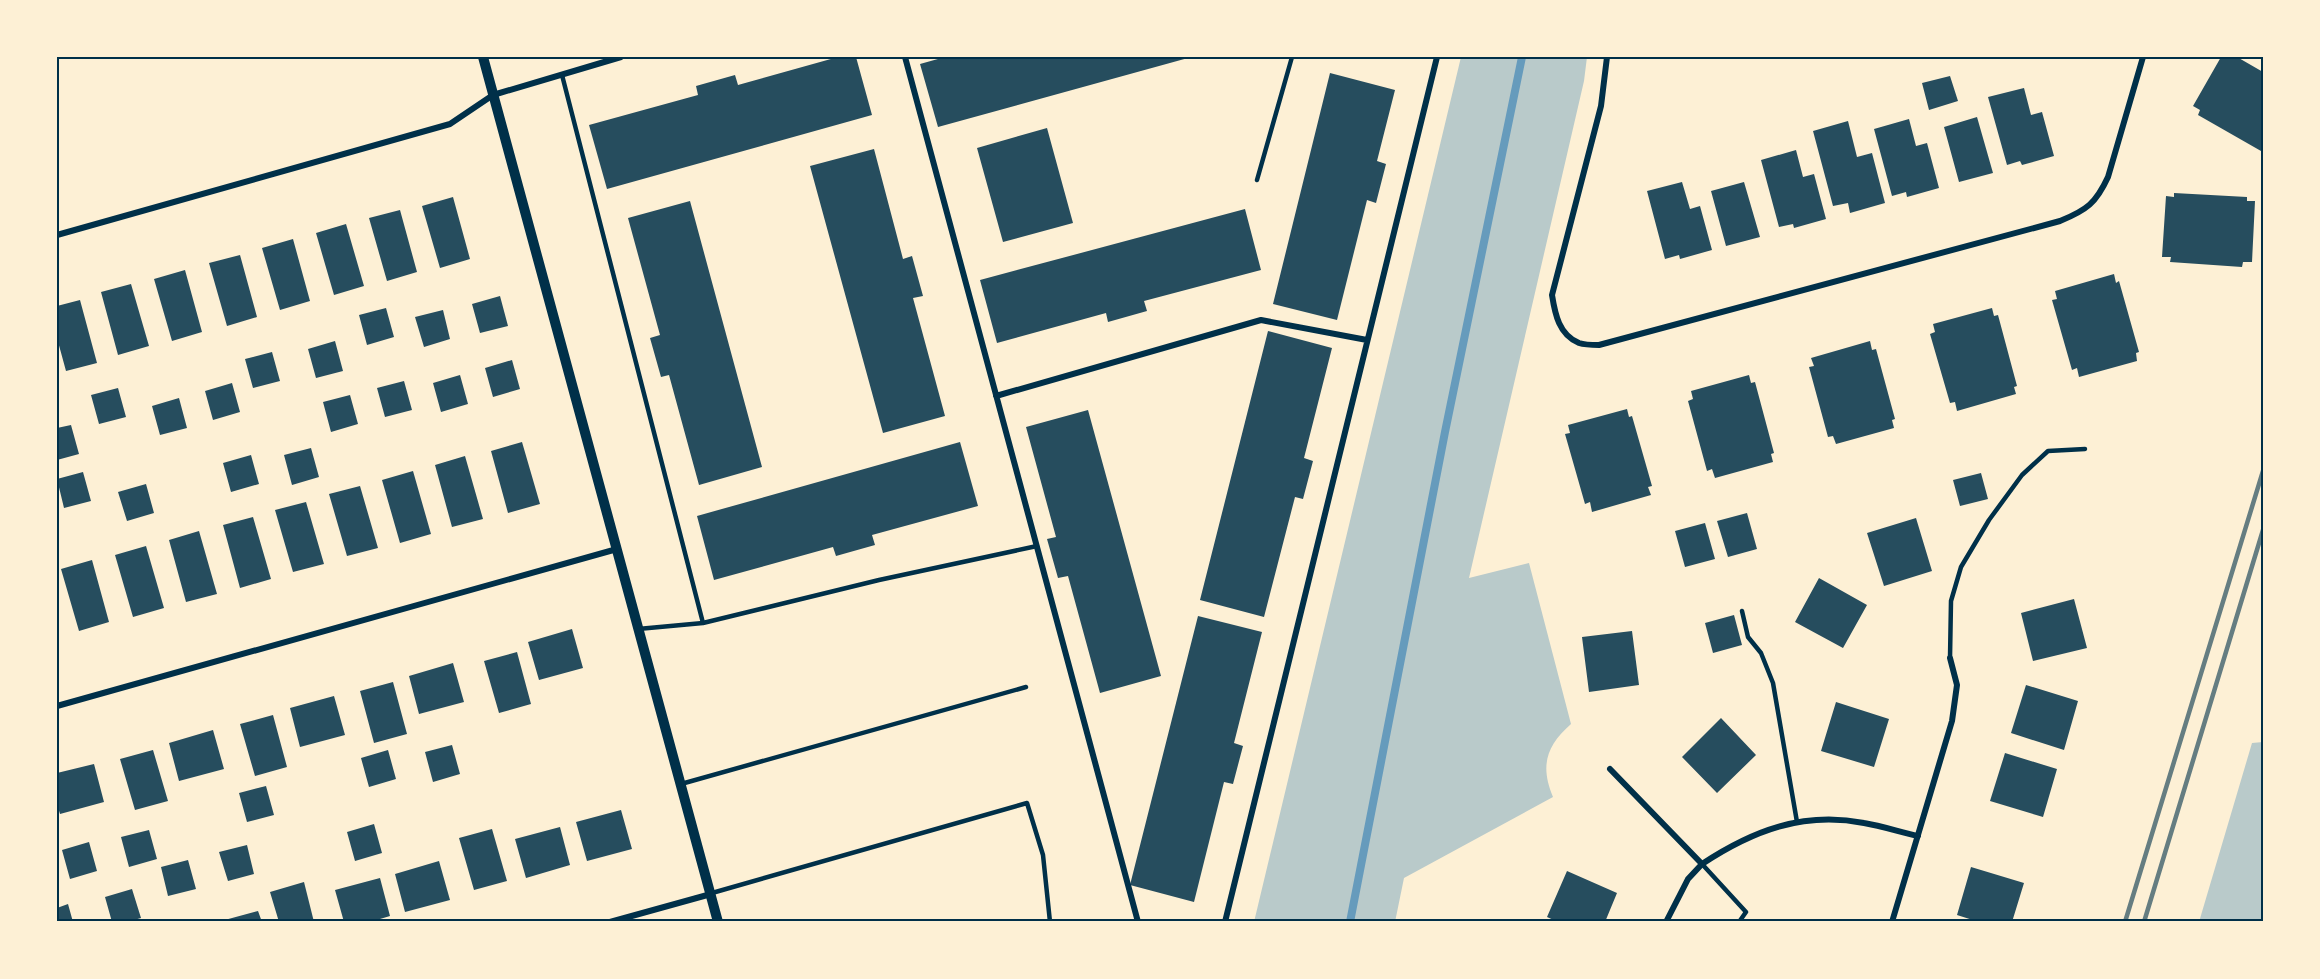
<svg xmlns="http://www.w3.org/2000/svg" width="2320" height="979" font-family="'Asap Condensed',sans-serif">
  <style>
    .green { fill: #b9caca }
    .lines { fill: none; stroke-linecap: round; stroke-linejoin: round }
    .stream { stroke: #669bbc; stroke-width: 8 }
    .building { fill: #264d5e }
    .service { stroke: #003049; stroke-width: 4.5 }
    .minor { stroke: #003049; stroke-width: 6 }
    .tertiary { stroke: #003049; stroke-width: 10 }
    .rail { stroke: #657d81; stroke-width: 4.5 }
    .neatline { fill: none; stroke: #003049; stroke-width: 2 }
  </style>
  <rect width="100%" height="100%" fill="#fdf0d5"/>
  <path class="green" d="M1461,57h126l-3,24 -115,497 60,-15 42,161c-25,22 -31,42 -18,73l-149,81 -9,44h-141z
    M2263,742v180h-64l53,-179z"/>
  <g class="lines">
    <path class="stream" d="M1350,922l95,-490 77,-375"/>
  </g>
  <path class="building" d="M838,57h18l16,58 -265,74 -18,-64 109,-30 -2,-9 39,-11 3,10z
    M945,57h243v1l-250,69 -18,-63z
    M2221,57h16l26,15v75l-2,4 -63,-36 2,-5 -7,-4z
    M1330,73l65,17 -18,71 9,3 -10,39 -9,-3 -30,120 -64,-16z
    M1950,76l8,25 -29,9 -7,-27z
    M2024,88l7,27 11,-3 12,44 -32,9 -2,-4 -13,4 -19,-68z
    M1977,117l16,56 -34,9 -15,-55z
    M1909,119l7,27 11,-3 12,45 -32,9 -1,-5 -14,4 -18,-67z
    M1848,121l9,36 15,-4 13,50 -35,10 -2,-10 -15,3 -20,-75z
    M1047,128l26,95 -70,19 -26,-94z
    M874,149l29,110 9,-3 11,40 -10,2 32,118 -62,17 -73,-267z
    M1796,150l7,27 11,-3 12,45 -32,9 -1,-4 -14,3 -18,-67z
    M1682,182l8,27 10,-3 12,44 -32,9 -1,-4 -14,4 -18,-68z
    M1744,182l16,55 -34,9 -15,-55z
    M2174,193l73,4v4h8l-3,61h-9l-1,5 -72,-5 1,-5h-9l4,-61 8,1z
    M453,197l17,62 -30,9 -18,-62z
    M690,201l72,266 -63,18 -30,-110 -8,2 -11,-39 10,-3 -32,-117z
    M1245,209l16,61 -117,31 3,10 -39,11 -2,-9 -109,30 -17,-63z
    M400,210l17,62 -30,9 -18,-63z
    M346,224l18,62 -30,9 -18,-62z
    M293,239l17,62 -30,9 -18,-62z
    M240,255l17,62 -30,9 -18,-63z
    M185,270l17,62 -30,9 -18,-62z
    M2114,274l2,9 3,-2 20,71 -3,1 1,8 -58,16 -2,-9 -5,2 -20,-70 5,-1 -2,-8z
    M131,284l18,62 -31,9 -17,-63z
    M500,296l8,30 -28,7 -8,-29z
    M80,300l17,63 -31,8 -9,-33v-32z
    M386,308l8,29 -27,8 -8,-30z
    M1992,308l2,8 4,-1 19,71 -3,1 2,7 -59,17 -2,-9 -5,1 -20,-69 5,-2 -2,-8z
    M443,310l7,29 -26,8 -9,-30z
    M1268,331l64,17 -28,110 9,3 -10,38 -8,-2 -31,120 -64,-17z
    M335,341l8,30 -27,7 -8,-29z
    M1870,341l2,9 4,-1 19,70 -3,1 2,8 -58,16 -3,-8 -5,1 -19,-70 5,-1 -3,-8z
    M272,352l8,29 -27,7 -8,-29z
    M512,360l8,29 -27,8 -8,-29z
    M460,375l8,29 -27,8 -8,-29z
    M1749,375l2,8 4,-1 19,71 -3,1 2,8 -58,16 -3,-9 -5,2 -19,-70 5,-2 -2,-8z
    M404,381l8,29 -27,7 -8,-29z
    M232,383l8,29 -27,8 -8,-29z
    M118,388l8,29 -27,7 -8,-29z
    M350,395l8,29 -27,8 -8,-30z
    M179,398l8,30 -27,7 -8,-29z
    M1627,409l2,8 3,-1 20,70 -4,1 3,8 -59,17 -2,-10 -5,2 -20,-70 5,-1 -2,-8z
    M1088,410l73,266 -61,17 -32,-117 -10,2 -11,-39 9,-2 -30,-110z
    M71,425l8,29 -22,6v-32z
    M522,442l18,62 -32,9 -17,-62z
    M960,442l18,64 -106,29 3,10 -39,11 -3,-9 -119,33 -17,-64z
    M311,448l8,29 -27,8 -8,-30z
    M251,455l8,29 -28,8 -8,-29z
    M465,456l18,63 -31,8 -17,-62z
    M413,471l18,63 -31,9 -18,-63z
    M83,472l8,29 -27,7 -7,-29z
    M1981,473l7,26 -28,7 -7,-26z
    M146,484l8,29 -27,8 -9,-29z
    M360,486l18,62 -31,8 -18,-62z
    M306,502l18,62 -31,8 -18,-62z
    M1747,513l10,36 -29,8 -11,-36z
    M253,517l18,62 -31,9 -17,-63z
    M1916,518l16,53 -48,15 -17,-53z
    M1705,523l10,36 -30,8 -10,-36z
    M199,531l18,63 -31,8 -17,-62z
    M146,546l18,62 -31,9 -18,-62z
    M92,560l17,62 -30,9 -18,-62z
    M1819,578l48,27 -24,43 -48,-26z
    M2074,599l13,49 -54,13 -12,-48z
    M1734,615l8,30 -29,8 -8,-30z
    M1198,616l64,16 -28,111 9,3 -10,38 -9,-2 -30,120 -64,-17z
    M572,629l11,39 -44,12 -11,-38z
    M1632,631l7,54 -50,7 -7,-55z
    M517,652l14,52 -32,9 -15,-52z
    M453,663l11,39 -45,12 -10,-38z
    M393,682l14,52 -33,9 -14,-52z
    M2026,685l52,16 -14,49 -53,-17z
    M334,696l11,39 -45,12 -10,-39z
    M1836,702l53,17 -15,48 -53,-16z
    M273,715l14,52 -32,9 -15,-52z
    M1721,718l35,37 -39,38 -35,-36z
    M213,730l11,39 -45,12 -10,-38z
    M452,745l8,29 -27,8 -8,-30z
    M153,750l15,51 -33,9 -15,-51z
    M388,750l8,29 -27,8 -8,-29z
    M2005,753l52,16 -14,48 -53,-16z
    M94,764l10,38 -44,12 -3,-10v-31z
    M266,786l8,29 -27,7 -8,-29z
    M621,810l11,39 -45,12 -11,-39z
    M374,824l8,29 -27,8 -8,-29z
    M560,827l10,38 -44,13 -11,-39z
    M492,829l15,52 -33,9 -15,-52z
    M149,830l8,29 -28,8 -8,-30z
    M89,842l8,29 -27,8 -8,-29z
    M247,845l7,29 -26,7 -9,-29z
    M188,860l8,29 -28,7 -7,-29z
    M439,861l11,39 -45,12 -10,-38z
    M1971,867l53,16 -12,39h-33l-22,-7z
    M1567,871l50,22 -12,29h-47l-11,-5z
    M380,878l10,38 -20,6h-26l-9,-32z
    M304,882l10,40h-35l-9,-30z
    M132,889l9,29 -14,4h-15l-7,-25z
    M68,904l5,18h-16v-14z
    M258,911l4,11h-41v-1z"/>
  <g class="lines">
    <path class="service" d="M562,75l141,548
      M1257,180l35,-123
      M1742,611l6,26 13,16 12,30 24,139
      M638,629l65,-6 176,-43 158,-34
      M1950,658l1,-57 10,-34 28,-47 33,-45 26,-24 37,-2
      M681,784l345,-97
      M1702,864l44,48 -7,10
      M712,893l315,-90 16,52 7,67"/>
    <path class="minor" d="M905,57l233,865
      M1607,57l-6,49 -49,189c3,19 7,40 27,48 6,2 14,2 20,2l461,-124c27,-11 36,-18 48,-44l35,-120
      M57,235l393,-111 43,-29 128,-38
      M996,396l265,-76 106,20
      M57,706l560,-157
      M1610,769l92,95c50,-33 101,-53 162,-41 18,3 36,9 54,13
      M610,922l101,-28
      M1225,922l212,-865
      M1666,922l22,-43 14,-15
      M1892,922l60,-201 5,-36 -7,-27"/>
    <path class="tertiary" d="M483,57l235,865"/>
    <path class="rail" d="M2125,922l138,-451
      M2144,922l119,-392"/>
  </g>
  <rect width="2320" height="979" fill="none" stroke="#fdf0d5" stroke-width="117"/>
  <rect x="58" y="58" width="2204" height="862" class="neatline"/>
</svg>
